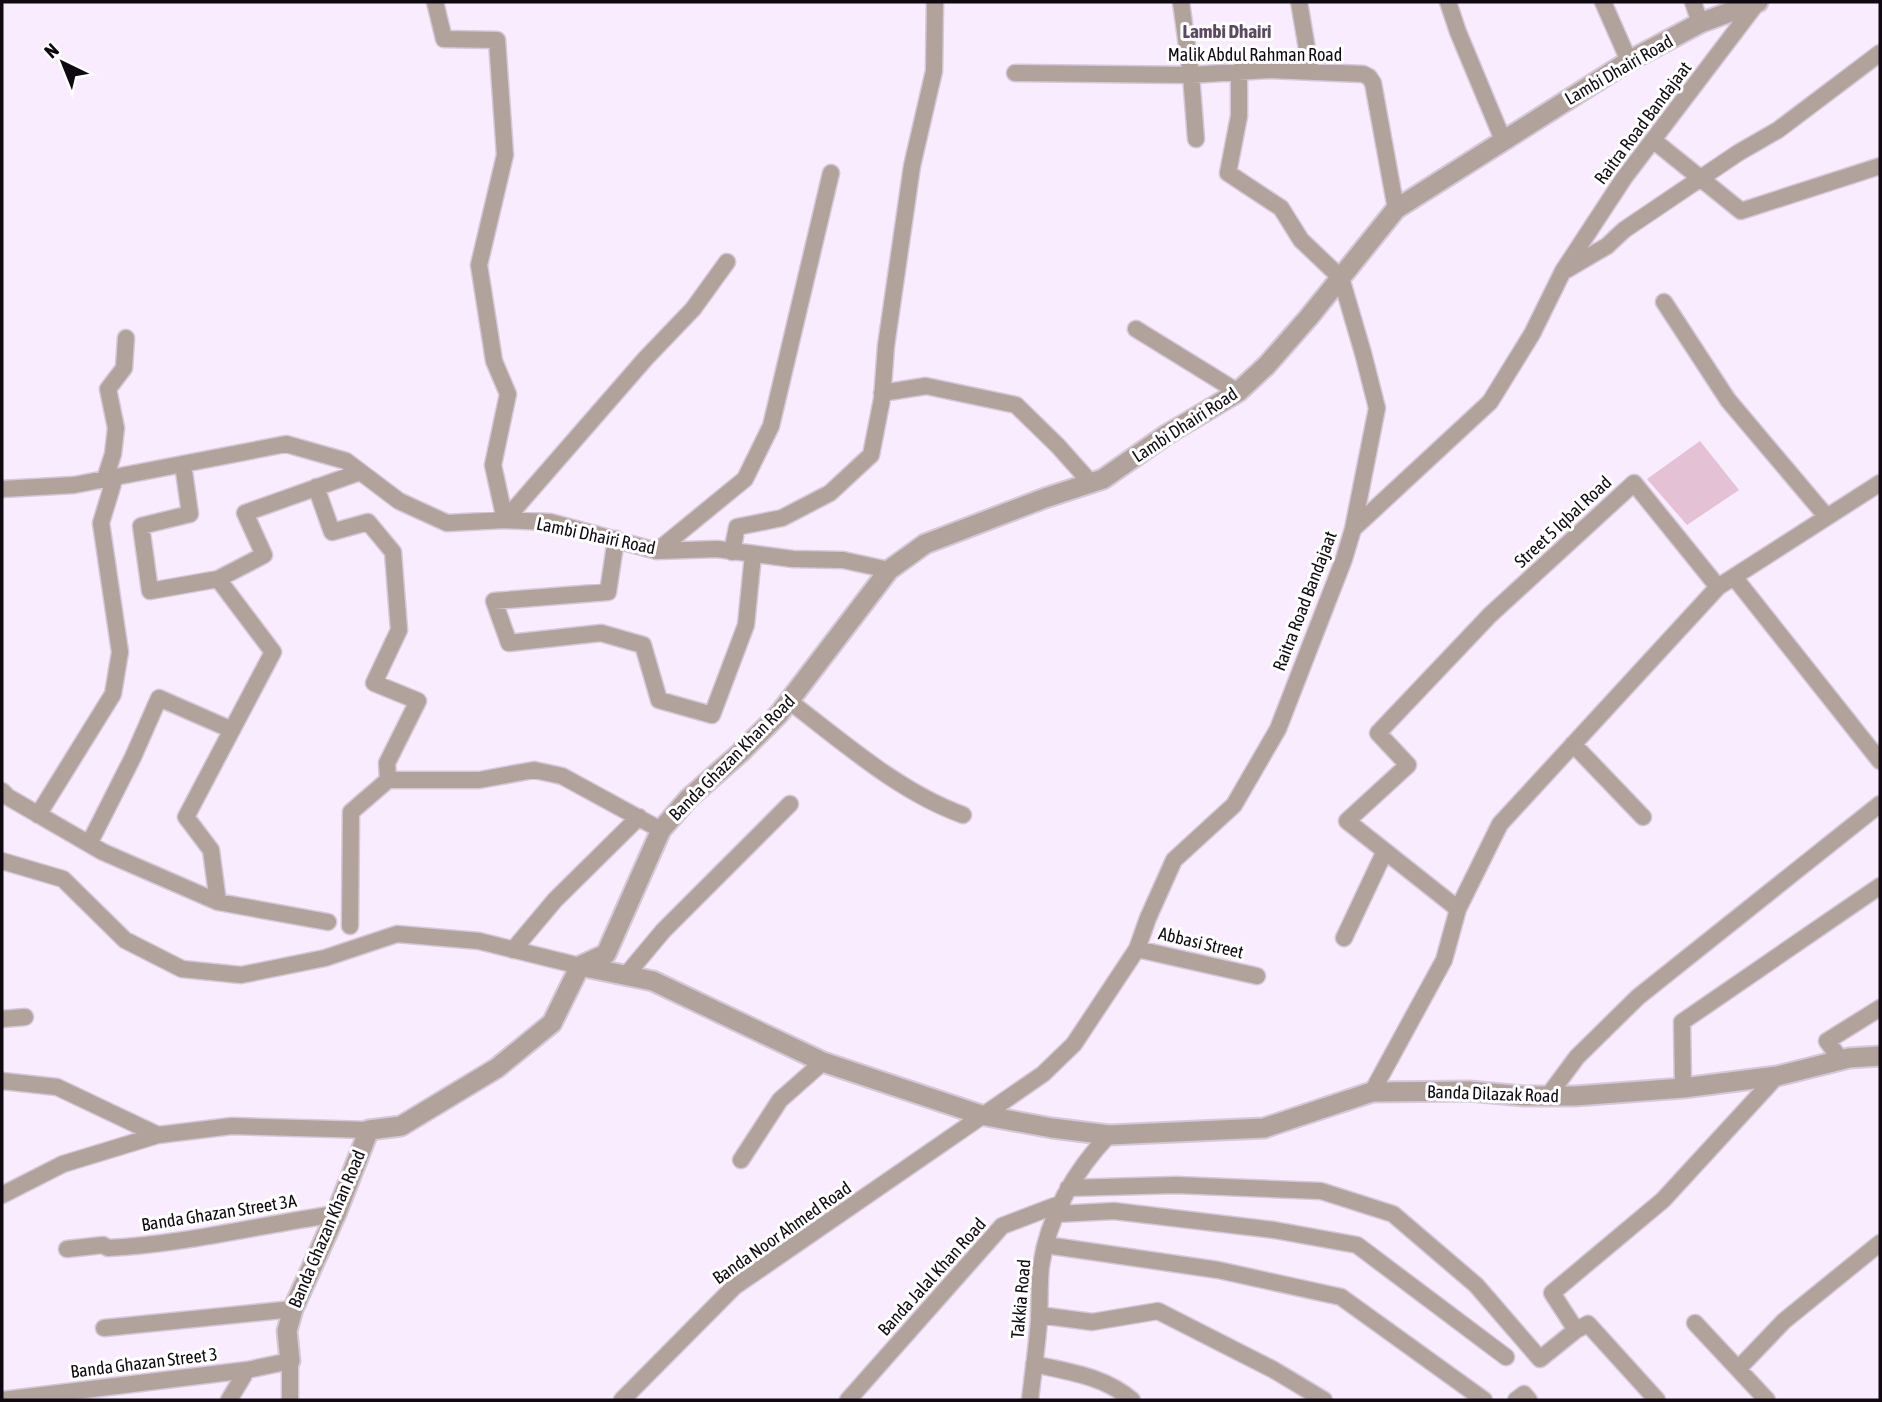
<svg xmlns="http://www.w3.org/2000/svg" width="1882" height="1402" font-family="'Asap Condensed',sans-serif">
  <style>
    .building { fill: #e4c1d4 }
    .lines { fill: none; stroke-linecap: round; stroke-linejoin: round }
    .minor-casing { stroke: #d5c8d9; stroke-width: 19 }
    .tertiary-casing { stroke: #d5c8d9; stroke-width: 23 }
    .minor { stroke: #b2a29c; stroke-width: 16 }
    .tertiary { stroke: #b2a29c; stroke-width: 19 }
    .labels { text-anchor: middle; stroke-width: 6; stroke-linejoin: round; paint-order: stroke }
    .street-label { font-size: 18px; fill: #100912; stroke: #fff }
    .neighbourhood-label { font-size: 19px; font-weight: bold; fill: #5b4861; stroke: #fff }
  </style>
  <rect width="100%" height="100%" fill="#faecff"/>
  <path class="building" d="M1700,441l39,49 -52,35 -40,-46z"/>
  <g class="lines">
    <g class="minor-casing">
      <path id="minor" d="M435,2l9,37 53,1 8,115 -26,110 15,96 14,33 -15,71 12,55
        M1181,2l10,73 5,64
        M1299,2l12,70
        M1448,2l10,30 45,108
        M1603,2l26,59
        M1693,2l7,21
        M1239,71v45l-11,57 53,35 20,32 40,38 22,75 14,55 -24,121
        M1015,73l176,2 77,-5 95,4 6,3 4,6 23,126
        M1653,140l88,71 139,-45
        M1566,270l41,-24 17,-16 114,-77 40,-23 102,-77
        M1664,302l64,98 98,116
        M1136,329l102,63
        M882,393l44,-7 90,19 42,41 33,37
        M183,464l7,50 -49,12 9,65 68,-12 55,73 -87,165 25,33 7,52
        M105,479l8,-25 3,-26 -8,-39 16,-21 2,-30
        M316,487l16,45 36,-10 25,30 6,78 -25,53 44,18 -31,62 1,17
        M2,489l72,-4 212,-41 60,17 53,40 48,22 58,-3 45,2 107,29 60,-2 76,10 50,1 46,10
        M505,520l141,-162 47,-49 34,-47
        M616,539l-8,53 -114,9 15,42 92,-10 42,12 16,55 53,15 34,-90 7,-70
        M657,551l88,-72 26,-53 60,-253
        M732,552l5,-25 45,-9 48,-25 41,-38 11,-56 4,-53 26,-180 22,-95 1,-69
        M1734,577l146,184
        M218,579l46,-24 -19,-42 115,-41
        M789,701c54,41 110,91 174,114
        M1573,744l70,73
        M2,791l6,6 95,55 115,50 110,20
        M38,815l75,-121 7,-42 -19,-129 14,-46
        M89,844l44,-87 26,-59 73,32
        M2,861l61,18 62,61 57,29 59,6 84,-17 72,-24 82,7 101,25
        M1458,909l-111,-88 61,-56 -30,-32 112,-118 144,-132 84,104 162,-104
        M350,926l1,-114 37,-32h91l55,-10 28,6 99,54
        M1344,938l41,-87
        M1137,949l120,27
        M513,950l42,-50 84,-83
        M627,974l36,-43 127,-127
        M2,1019l23,-2
        M1841,1060l-14,-19 53,-33
        M2,1081l55,6 101,48 74,-9 137,4
        M1683,1088l-1,-66 198,-136
        M1372,1092l72,-132 14,-51 42,-85 218,-237
        M1548,1096l29,-39 61,-60 242,-193
        M741,1160l39,-60 43,-38
        M1068,1188l108,-3 145,6 72,23 83,71 64,74 36,-29 -24,-37 111,-93 114,-124
        M2,1195l61,-31 95,-29
        M1057,1214l57,-3 160,19 83,15 149,112
        M1046,1245l172,25 123,27 143,103
        M67,1249l36,-4 5,3c77,-4 152,-23 228,-34
        M1039,1315l53,7 66,-11 116,59 50,30
        M1695,1323l72,77
        M104,1328l189,-19
        M1576,1330l12,-6 69,76
        M1034,1364c35,8 70,12 98,36
        M1739,1368l45,-47 96,-78
        M2,1400l245,-30 43,-9v39
        M229,1400l18,-30
        M622,1400l112,-113 309,-213 31,-30 63,-95 11,-31 26,-58 60,-55 44,-76 66,-170 9,-30 137,-127 42,-68 31,-63 61,-93 133,-175
        M848,1400l154,-174 60,-23
        M1030,1400c3,-27 7,-53 9,-80 1,-18 0,-36 2,-54 7,-49 34,-96 68,-131
        M1516,1400l8,-6 5,6"/>
    </g>
    <g class="tertiary-casing">
      <path id="tertiary" d="M580,966l73,15 170,81 158,53 71,13 57,7 155,-7 108,-36 97,-1 55,5h51l108,-8 94,-12 72,-18 31,-2
        M290,1361l-3,-30 6,-22 43,-95 33,-84 32,-4 96,-58 55,-45 28,-57 26,-12 55,-124 28,-32 51,-45 39,-39 110,-144 36,-26 120,-46 58,-19 63,-44 72,-43 29,-27 42,-48 87,-108 233,-148 71,-38 58,-21"/>
    </g>
    <use href="#minor" class="minor"/>
    <use href="#tertiary" class="tertiary"/>
  </g>
  <g class="labels">
    <g class="street-label">
      <text x="1255" y="61">Malik Abdul Rahman Road</text>
      <text transform="translate(1619 70) rotate(-30)" y="6">Lambi Dhairi Road</text>
      <text transform="translate(1643 123) rotate(-53)" y="6">Raitra Road Bandajaat</text>
      <text transform="translate(1185 425) rotate(-33)" y="6">Lambi Dhairi Road</text>
      <text transform="translate(1563 522) rotate(-43)" y="6">Street 5 Iqbal Road</text>
      <text transform="translate(596 536) rotate(12)" y="6">Lambi Dhairi Road</text>
      <text transform="translate(1305 601) rotate(-69)" y="6">Raitra Road Bandajaat</text>
      <text transform="translate(732 758) rotate(-45)" y="6">Banda Ghazan Khan Road</text>
      <text transform="translate(1201 943) rotate(13)" y="6">Abbasi Street</text>
      <text transform="translate(1493 1094) rotate(2)" y="6">Banda Dilazak Road</text>
      <text transform="translate(219 1213) rotate(-9)" y="6">Banda Ghazan Street 3A</text>
      <text transform="translate(327 1229) rotate(-67)" y="6">Banda Ghazan Khan Road</text>
      <text transform="translate(782 1233) rotate(-35)" y="6">Banda Noor Ahmed Road</text>
      <text transform="translate(932 1277) rotate(-48)" y="6">Banda Jalal Khan Road</text>
      <text transform="translate(1021 1299) rotate(-85)" y="6">Takkia Road</text>
      <text transform="translate(144 1363) rotate(-7)" y="6">Banda Ghazan Street 3</text>
    </g>
    <g class="neighbourhood-label">
      <text x="1227" y="38">Lambi Dhairi</text>
    </g>
  </g>
  <rect width="1882" height="1402" fill="none" stroke="#100912" stroke-width="7"/>
  <g transform="translate(63 63) rotate(317)" stroke="#ffffff" stroke-width="5" paint-order="stroke">
  <path d="M0-5L12 26L0 18L-12 26Z" fill="#100912"/>
  <text y="-10" font-size="19" font-weight="bold" text-anchor="middle" fill="#100912">N</text>
  </g>
</svg>
